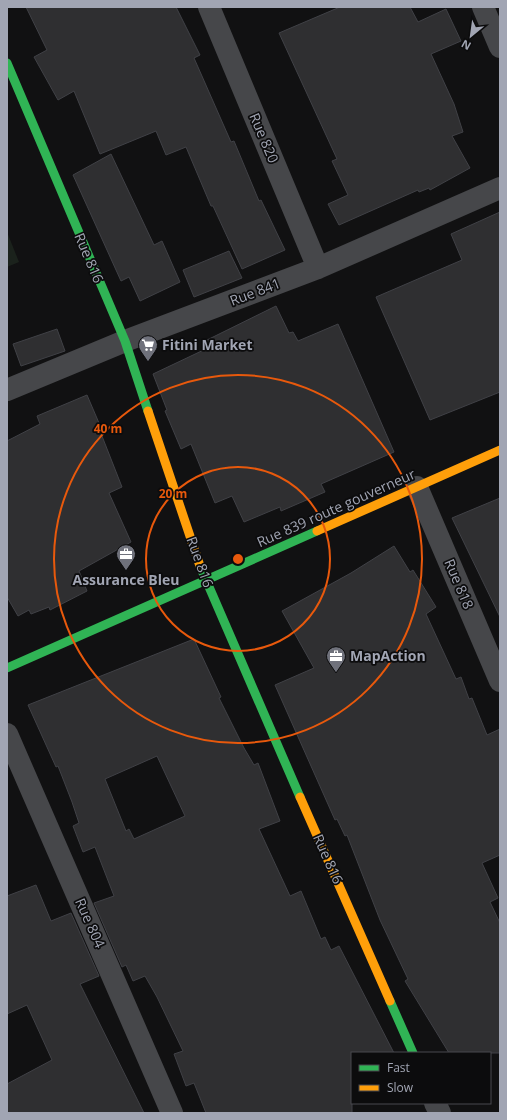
<svg xmlns="http://www.w3.org/2000/svg" width="507" height="1120" font-family="'Open Sans',sans-serif">
  <style>
    .green { fill: #1b221c }
    .building { fill: #2f2f31; stroke: #404146; fill-rule: evenodd }
    .lines { fill: none; stroke-linecap: round; stroke-linejoin: round }
    .street { stroke: #46474a; stroke-width: 22 }
    .fast { stroke: #30b455; stroke-width: 9 }
    .slow { stroke: #ff9f0a; stroke-width: 9 }
    .ring { fill: none; stroke: #e8590c; stroke-width: 2 }
    .labels { text-anchor: middle; stroke-width: 3.5; stroke-linejoin: round; paint-order: stroke }
    .street-label { font-size: 14px; fill: #a1a5b3; stroke: #0c0c0d }
    .poi-label { font-size: 14px; font-weight: bold; fill: #a1a5b3; stroke: #0c0c0d; text-anchor: start }
    .centre { fill: #e8590c; stroke: #0c0c0d; stroke-width: 2 }
    .ring-label { font-size: 12px; text-anchor: middle; font-weight: bold; fill: #e8590c; stroke: #0c0c0d; stroke-width: 3.5; stroke-linejoin: round; paint-order: stroke }
  </style>
  <rect width="100%" height="100%" fill="#111112"/>
  <path class="green" d="M7,232l12,30 -12,5z"/>
  <path class="building" d="M26,7h150l24,48 -6,3 37,84 3,-1 25,60 2,-1 24,50 -43,19 -29,-63h-2l-25,-59 -20,8 -10,-24 -56,23 -26,-63 -16,9 -24,-43 13,-7z
    M340,7h70l8,15 28,-13 15,32 -30,13 23,50 9,28 -11,4 18,32 -40,22 -1,-2 -10,4 -1,-2 -79,35 -11,-21 20,-9 -16,-34 5,-2 -58,-126z
    M111,154l43,91 8,-4 18,41 -40,19 -11,-24 -8,4 -48,-106z
    M500,212v180l-70,28 -54,-123 86,-37 -11,-26z
    M229,251l13,27 -48,19 -11,-27z
    M276,306l13,27 4,-1 5,9 40,-17 56,128 -73,32 4,8 -44,19 -1,-4 -36,15 -12,-26 -17,7 -24,-59 -10,5 -16,-38 2,-1 -14,-36 57,-27 -3,-7z
    M57,329l8,22 -44,15 -8,-22z
    M87,395l15,35 -2,1 22,56 -13,6 22,49 -52,29 8,20 -37,19 -1,-3 -18,7 -2,-4 -11,6 -11,-19v-156l33,-17 -3,-8z
    M500,498v119l-48,-99z
    M394,546l16,26 3,-2 23,37 -10,7 30,65 5,-2 8,22 3,-1 15,37 13,-6v126l-18,8 16,35 -8,4 10,21v130h-51l-44,-72 3,-2 -28,-59 -33,-85 -2,1 -8,-17 -2,1 -60,-135 39,-17 -32,-57 69,-38z
    M194,639l27,58 -2,1 25,50 10,17 4,-2 22,58 -21,8 31,67 11,-5 20,48 4,-2 6,13 8,-4 55,107h-42v60h-146l-12,-30 -8,3 -12,-32 9,-3 -26,-54 -12,-21 -12,5 -7,-16 -4,2 -28,-64 20,-7 -19,-49 -12,5 -10,-26 6,-3 -7,-21 -14,-36 -2,1 -28,-62zM157,756l28,60 -51,23 -5,-10 -3,2 -21,-52z
    M36,885l15,36 20,-8 28,63 -19,8 64,129h-137v-29l45,-24 -25,-55 -20,9v-118z"/>
  <g class="lines">
    <path class="street" d="M209,7l109,261
      M483,7l17,40
      M7,390l118,-49 193,-73 182,-80
      M417,487l83,194
      M7,734l165,379
      M435,1103l5,10"/>
    <path class="fast" d="M7,63l118,278 23,70
      M200,566l100,231
      M7,668l310,-137
      M390,1001l23,52"/>
    <path class="slow" d="M148,411l52,155
      M317,531l183,-81
      M300,797l90,204"/>
  </g>
  <g class="ring">
    <circle cx="238" cy="559" r="92"/>
    <circle cx="238" cy="559" r="184"/>
  </g>
  <defs>
    <g id="supermarket-pin" transform="scale(1)"><path d="M0 17L-7.5 6A9.5 9.5 0 1 1 7.5 6Z" fill="#6f717b" stroke="#0c0c0d"/><path d="M-6-5.5h2.5l.6 2H6L4.5 2H-2.5L-4.4-4H-6ZM-1.5 3.2a1.3 1.3 0 1 0 .1 0ZM3 3.2a1.3 1.3 0 1 0 .1 0Z" fill="#fff"/></g>
    <g id="office-pin" transform="scale(1)"><path d="M0 17L-7.5 6A9.5 9.5 0 1 1 7.5 6Z" fill="#6f717b" stroke="#0c0c0d"/><path d="M-6-3h4V-5.5h4V-3h4V5H-6ZM-1-4.5V-3h2v-1.5ZM-6 0V1H6V0Z" fill="#fff"/></g>
  </defs>
  <g fill-rule="evenodd">
    <use href="#supermarket-pin" x="148" y="345"/>
    <use href="#office-pin" x="126" y="554"/>
    <use href="#office-pin" x="336" y="656"/>
  </g>
  <g class="labels">
    <g class="street-label">
      <text transform="translate(264 138) rotate(67)" y="5">Rue 820</text>
      <text transform="translate(89 258) rotate(67)" y="5">Rue 816</text>
      <text transform="translate(255 292) rotate(-21)" y="5">Rue 841</text>
      <text transform="translate(336 508) rotate(-24)" y="5">Rue 839 route gouverneur</text>
      <text transform="translate(200 562) rotate(70)" y="5">Rue 816</text>
      <text transform="translate(459 584) rotate(67)" y="5">Rue 818</text>
      <text transform="translate(328 859) rotate(66)" y="5">Rue 816</text>
      <text transform="translate(90 923) rotate(66)" y="5">Rue 804</text>
    </g>
    <g class="poi-label">
      <text x="162" y="350">Fitini Market</text>
      <text x="126" y="585" text-anchor="middle">Assurance Bleu</text>
      <text x="350" y="661">MapAction</text>
    </g>
  </g>
  <circle cx="238" cy="559" r="6" class="centre"/>
  <g class="ring-label">
    <text x="108" y="433">40 m</text>
    <text x="173" y="498">20 m</text>
  </g>
  <rect width="507" height="1120" fill="none" stroke="#a1a5b3" stroke-width="16"/>
  <rect x="351" y="1052" width="140" height="52" fill="#0c0c0d" stroke="#48494f"/>
  <rect x="359" y="1065" width="20" height="6" fill="#30b455" stroke="#48494f"/>
  <text x="387" y="1072" font-size="12" fill="#a1a5b3">Fast</text>
  <rect x="359" y="1085" width="20" height="6" fill="#ff9f0a" stroke="#48494f"/>
  <text x="387" y="1092" font-size="12" fill="#a1a5b3">Slow</text>
  <g transform="translate(471 36) rotate(209)" stroke="#0c0c0d" stroke-width="3" paint-order="stroke">
  <path d="M0-3L7 15L0 10L-7 15Z" fill="#a1a5b3"/>
  <text y="-6" font-size="11" font-weight="bold" text-anchor="middle" fill="#a1a5b3">N</text>
  </g>
</svg>
